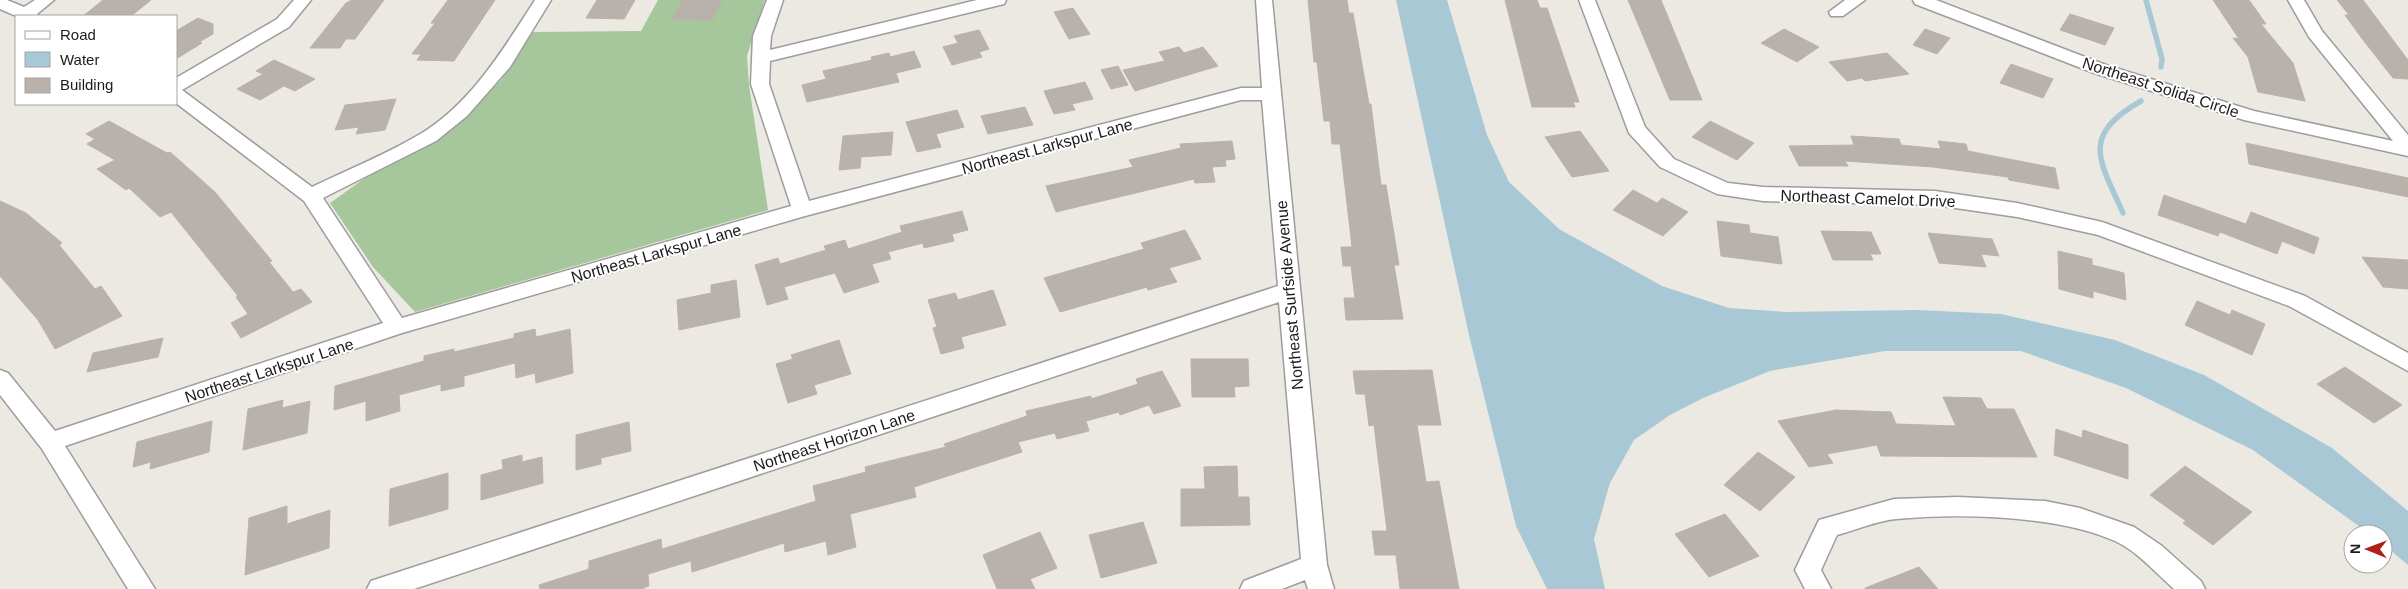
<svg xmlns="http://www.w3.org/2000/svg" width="2408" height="589" font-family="Arial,sans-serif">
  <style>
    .forest { fill: #a6c69c }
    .water { fill: #a8c8d5 }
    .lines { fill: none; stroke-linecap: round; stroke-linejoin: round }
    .stream { stroke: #a8c8d5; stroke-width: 5.5 }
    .building { fill: #b9b2ac; stroke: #bcb1a7 }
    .minor-casing { stroke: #9d9d9d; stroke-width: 3 }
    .minor { fill: #fff; fill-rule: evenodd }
    .labels { text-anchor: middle; stroke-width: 4; stroke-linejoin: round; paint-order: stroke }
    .street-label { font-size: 16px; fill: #1c1c1c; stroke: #fff }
  </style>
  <rect width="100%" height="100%" fill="#ece9e3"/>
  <path class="forest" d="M658,0h107l-18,56 2,29 19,125 -353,102 -42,-45 -43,-64 42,-30 79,-42 51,-52 31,-47 108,-1z"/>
  <path class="water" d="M1396,0h51l40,135 22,47 50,47 103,57 67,22 57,4 131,-2 84,4 114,26 89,35 128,73 76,63v54l-25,-21v-10h-13l-117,-84 -127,-62 -105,-37h-136l-115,20 -67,27 -33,17 -36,25 -24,43 -16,56 11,50h-58l-31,-63 -47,-191z"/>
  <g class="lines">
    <path class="stream" d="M2146,0l16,59 -1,8
      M2123,213c-24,-54 -43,-77 18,-112"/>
  </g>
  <path class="building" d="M103,0h48l-20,16h-48z
    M352,0h32l-29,39h-9l-6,9h-30l36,-45z
    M448,0h47l-41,61 -37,-1 4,-6h-9l23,-31h-4z
    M597,0h38l-11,19 -38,-1z
    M683,0h39l-10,20 -40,-1z
    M1308,0h39l2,13h4l16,91h2l9,73 1,8h5l13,80h-5l9,54 -57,1 -2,-22h11l-4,-32h-8l-2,-19h11l-12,-103h-8l-2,-23h-6l-7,-59h-3z
    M1505,0h32l3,8h7l32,94h-6l2,5h-43z
    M1628,0h33l41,100h-32z
    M2213,0h36l17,24h-5l32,39 12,38 -47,-9 -10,-35 -15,-19 6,1z
    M2337,0h26l45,60v19l-15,-1 -30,-38 -18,-25h4z
    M1073,8l17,26 -21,5 -15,-27z
    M2070,14l44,14 -9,17 -45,-15z
    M198,18l15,6v10l-14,8 3,1 -26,16v-28z
    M1784,29l35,18 -22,15 -36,-19z
    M1925,29l25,9 -13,16 -24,-9z
    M979,30l10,19 -10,3 3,5 -30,8 -9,-18 15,-4 -4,-7z
    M1179,47l5,6 19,-6 15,19 -83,25 -12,-21 42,-9 -6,-9z
    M914,51l7,16 -25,6 3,9 -92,20 -5,-17 24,-6 -3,-8 49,-11 -1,-3 18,-4 1,4z
    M1887,53l22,21 -44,7 -3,-3 -15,3 -18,-19z
    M274,60l41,19 -20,12 -11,-5 -24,14 -23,-11 26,-15 -7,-3z
    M2011,64l42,15 -10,19 -43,-15z
    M1118,66l10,19 -17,4 -10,-19z
    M1085,82l8,17 -21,5 3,6 -21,4 -10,-23z
    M396,99l-11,31 -29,4 3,-7 -24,3 10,-25z
    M1025,107l8,18 -45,9 -7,-18z
    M957,110l7,17 -28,7 5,13 -24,5 -11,-30z
    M109,121l58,32 3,-1 45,40 57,69 -3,1 24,30 8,-3 11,13 -71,36 -10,-15 17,-9 -12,-17 2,-1 -67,-84 -11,5 -31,-29 -3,2 -29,-21 18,-9 -28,-16 8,-5 -9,-5z
    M1710,121l44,22 -17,17 -45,-23z
    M1580,131l29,40 -37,6 -27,-40z
    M893,132l-2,23 -30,2 -1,11 -21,2 4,-34z
    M1851,136l48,3 2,6 40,4 -3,-8 28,3 2,7 87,17 4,21 -50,-9 -1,-3 -75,-10 -88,-6 3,5h-49l-10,-20 65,-1z
    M1232,141l3,18 -10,1 1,6 -14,1 3,15 -20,1 -1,-4 -138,33 -10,-26 87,-19 -4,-7 52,-12 -1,-4z
    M2246,143l162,35v19l-159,-33z
    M1633,190l24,13 5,-5 26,14 -25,24 -50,-26z
    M2164,195l82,29 5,-12 68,26 -5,16 -32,-13 -5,13 -57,-22 -2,4 -60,-21z
    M0,201l26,12 36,30 -3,2 36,44 6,-3 21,30 -67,33 -17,-29 -38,-44z
    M962,211l6,19 -16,4 2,7 -30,7 -1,-5 -35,9 3,7 -19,5 7,18 -35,11 -9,-20 -51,14 4,12 -21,6 -12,-40 23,-7 2,6 46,-14 -2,-4 21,-6 3,9 54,-17 -2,-6z
    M1717,221l32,4 1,8 28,4 4,27 -61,-8z
    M1185,230l16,29 -32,9 8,14 -29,8 -1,-3 -87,25 -16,-34 100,-29 -3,-6z
    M1821,231l50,1 10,22h-11l3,6h-40z
    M1928,233l64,6 7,17 -18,-2 5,13 -47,-4z
    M2058,251l34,8v6l32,8 2,27 -33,-9v7l-34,-9z
    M2362,257l46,3v29l-25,-2z
    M736,280l4,37 -61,13 -2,-30 34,-7v-8z
    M993,290l13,35 -45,12 3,11 -23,6 -8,-26 4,-1 -9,-27 27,-7 3,7z
    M2197,301l33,14 2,-5 33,14 -13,31 -67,-30z
    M535,329l1,8 34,-8 3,44 -37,10 -1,-10 -19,5 -1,-15 -51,13v10l-23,5v-7l-42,11 1,16 -34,10v-20l-32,9 1,-24 89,-25v-5l30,-7v3l60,-14v-4z
    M163,338l-5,19 -71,15 6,-19z
    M839,340l12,34 -37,11 3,9 -29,9 -12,-39 17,-5 -2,-4z
    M1191,359h57l1,27 -15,1 1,10h-43z
    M2345,367l57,38 -28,18 -57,-39z
    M1432,370l9,55h-24l9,57 13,-1 20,108h-59l-4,-34h-21l-3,-24h15l-13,-106 -5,1 -4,-32h-9l-3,-23z
    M1162,371l19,35 -27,8 -5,-9 -29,10 -1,-3 -33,9 3,10 -32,8 -2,-6 -37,9 4,10 -108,35 2,10 -66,17 6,33 -28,8 -2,-14 -41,11 -1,-9 -92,29 -1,-11 -43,13 1,12 -8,3h-101l-1,-4 50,-16v-8l72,-22 1,10 154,-48 -3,-15 53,-14 -1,-5 81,-20 -2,-3 83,-28 -1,-5 65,-15v3l47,-15 -2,-5z
    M1943,397l38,1 6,11h27l23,48 -156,-1 -4,-11 -50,9 6,9 -24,4 -31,-46 58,-11 55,2 5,12 60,2z
    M283,400l-1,8 28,-7 -3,32 -64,17 5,-41z
    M212,421l-3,31 -59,17 1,-7 -18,5 4,-25z
    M629,422l2,29 -30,7v6l-25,6v-35z
    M2056,429l26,9 1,-8 45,15v34l-74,-24z
    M1758,452l37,25 -35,34 -36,-26z
    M522,455v7l20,-5 1,26 -62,17v-25l22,-6 -1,-9z
    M1237,466l1,31h11l1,28 -69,1v-37h24l-1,-22z
    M2185,466l67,46 -39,33 -30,-22 3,-2 -36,-26z
    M448,473v36l-59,17 1,-37z
    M287,506v18l43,-14 -1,38 -84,27 4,-57z
    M1725,514l34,42 -50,21 -34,-43z
    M1143,522l14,41 -56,15 -12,-43z
    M1040,532l17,36 -27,11 5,10h-38l-14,-34z
    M1919,567l19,22h-73v-1z"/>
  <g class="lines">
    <g class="minor-casing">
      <path id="minor" d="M0,0h7l17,7 11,-7h19l-17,14 1,2h-22l-16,-7z
        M294,0h17l-22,27 -107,63 130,97c35,-17 77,-34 110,-54 50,-31 82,-85 113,-133h16l-41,67 -43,49 -31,25 -113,57 79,120 389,-112 -40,-122 2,-48 14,-36h16l-12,36 -1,14 207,-50h29l-2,4 -234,57 -1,23 40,117 432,-113h21l-6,-88h16l55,565 7,24h-26l-3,-9 -23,9h-42l4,-8 57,-22 -22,-257 -865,287h-47l4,-8 9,-3 898,-292 -16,-186h-21l-436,116 -403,117 -337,113 90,143h-27l-86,-140 -42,-54v-25l8,3 47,58 328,-108 -79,-122 -128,-98v-25l101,-59z
        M1579,0h16l50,127 29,32 54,24 35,4 172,4 82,12 85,19 203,74 103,57v18l-119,-65 -191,-71 -81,-18 -82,-12 -172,-4 -46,-7 -57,-27 -31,-34z
        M1845,0h20l-22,16h-12l-2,-4z
        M1913,0h23l170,65 148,46 139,30 -84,-104 -21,-37h16l18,31 86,104v21l-164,-36 -150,-47 -179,-69z
        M1958,497l87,4 35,7 54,19 28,19 39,35 4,8h-31c-18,-16 -37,-38 -59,-48 -57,-26 -157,-28 -219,-22 -20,2 -40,11 -59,16l-16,35 10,19h-26l-10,-19 24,-50 75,-21z"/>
    </g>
    <use href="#minor" class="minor"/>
  </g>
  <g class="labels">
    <g class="street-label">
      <text transform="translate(2161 87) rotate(18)" y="6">Northeast Solida Circle</text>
      <text transform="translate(1047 146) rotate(-15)" y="6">Northeast Larkspur Lane</text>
      <text transform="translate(1868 198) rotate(2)" y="6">Northeast Camelot Drive</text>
      <text transform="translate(656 253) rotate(-16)" y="6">Northeast Larkspur Lane</text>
      <text transform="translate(1289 295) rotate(-95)" y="6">Northeast Surfside Avenue</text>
      <text transform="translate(269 370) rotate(-18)" y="6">Northeast Larkspur Lane</text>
      <text transform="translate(834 440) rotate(-18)" y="6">Northeast Horizon Lane</text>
    </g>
  </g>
  <rect x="15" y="15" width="162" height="90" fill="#ffffff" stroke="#a4a4a4"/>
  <rect x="25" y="31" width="25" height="8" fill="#ffffff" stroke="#a4a4a4"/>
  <text x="60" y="40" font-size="15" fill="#1c1c1c">Road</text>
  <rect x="25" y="52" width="25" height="15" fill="#a8c8d5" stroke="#a4a4a4"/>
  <text x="60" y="65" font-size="15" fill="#1c1c1c">Water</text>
  <rect x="25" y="78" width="25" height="15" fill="#b9b2ac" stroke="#a4a4a4"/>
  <text x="60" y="90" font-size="15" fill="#1c1c1c">Building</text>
  <g transform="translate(2368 549) rotate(271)"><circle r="24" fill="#ffffff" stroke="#a4a4a4"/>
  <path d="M0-4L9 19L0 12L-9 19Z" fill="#b02018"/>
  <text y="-8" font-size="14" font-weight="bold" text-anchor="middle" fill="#1c1c1c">N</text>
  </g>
</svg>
